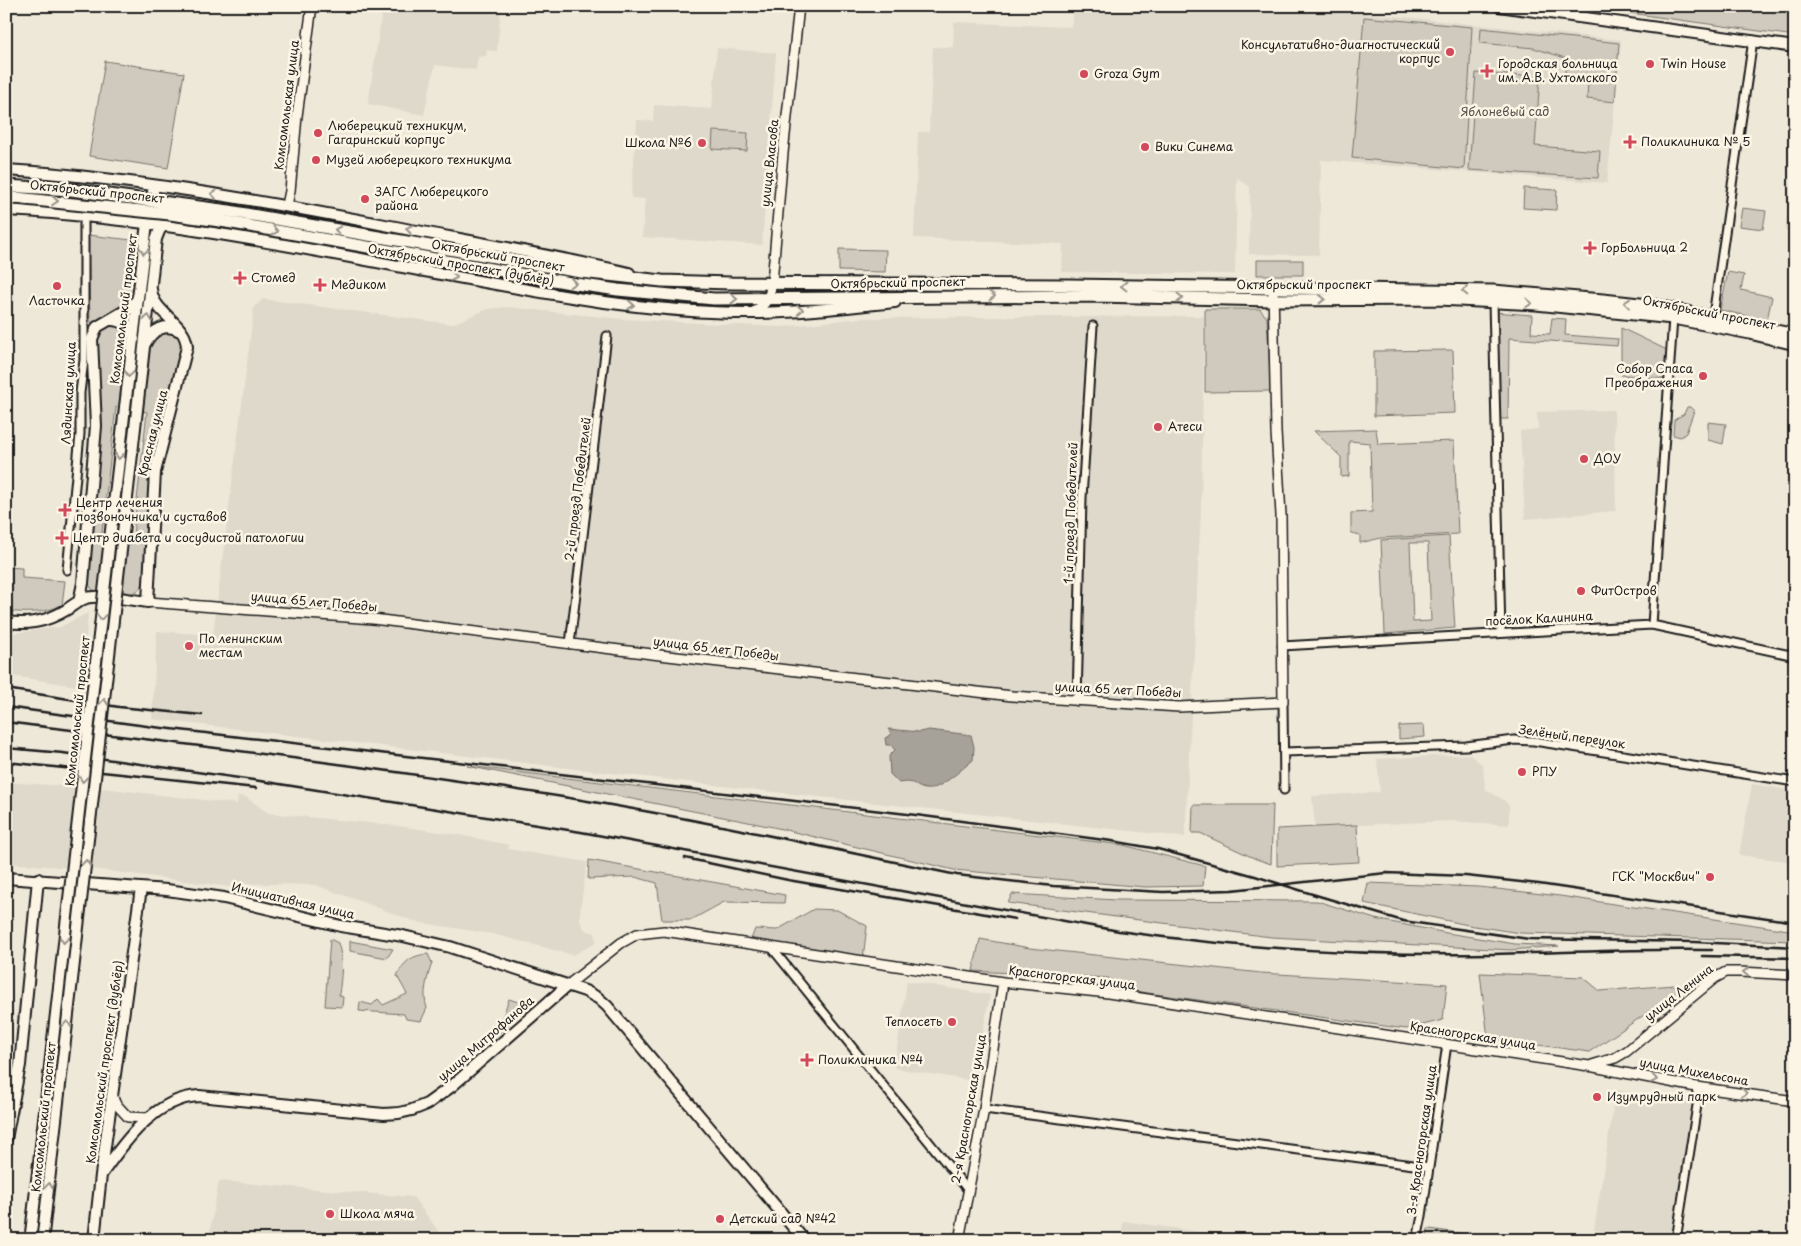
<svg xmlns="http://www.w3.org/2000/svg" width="1801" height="1246" font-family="'Playpen Sans',sans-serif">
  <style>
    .built { fill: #ded9cb }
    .green { fill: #cfcabd; stroke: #76736c; fill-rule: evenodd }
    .water { fill: #a7a299; stroke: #6f6c67 }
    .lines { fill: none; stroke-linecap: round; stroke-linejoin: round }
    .minor-casing { stroke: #1c1c1c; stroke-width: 11 }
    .tertiary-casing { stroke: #1c1c1c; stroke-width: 12 }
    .secondary-casing { stroke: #1c1c1c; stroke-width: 14 }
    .primary-casing { stroke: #1c1c1c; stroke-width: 15 }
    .minor { stroke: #fcf5e5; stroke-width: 7 }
    .tertiary { stroke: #fcf5e5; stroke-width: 9 }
    .secondary { stroke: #fcf5e5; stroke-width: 10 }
    .primary { stroke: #fcf5e5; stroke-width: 11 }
    .rail { stroke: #1c1c1c; stroke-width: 2.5 }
    .secondary-bridge-casing { stroke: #1c1c1c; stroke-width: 14; stroke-linecap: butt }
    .primary-bridge-casing { stroke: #1c1c1c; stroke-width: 15; stroke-linecap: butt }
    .secondary-bridge { stroke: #fcf5e5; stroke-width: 10 }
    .primary-bridge { stroke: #fcf5e5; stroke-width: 11 }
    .oneway { stroke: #97938b }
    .poi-dot { fill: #d1495b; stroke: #fcf5e5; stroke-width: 2 }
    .labels { text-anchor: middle; stroke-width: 5; stroke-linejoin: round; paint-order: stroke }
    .poi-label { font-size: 12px; fill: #1c1c1c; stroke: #fcf5e5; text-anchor: start }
    .street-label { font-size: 12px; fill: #1c1c1c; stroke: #fcf5e5 }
    .park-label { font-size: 12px; fill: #52504c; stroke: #fcf5e5 }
  </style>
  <rect width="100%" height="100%" fill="#eee8d9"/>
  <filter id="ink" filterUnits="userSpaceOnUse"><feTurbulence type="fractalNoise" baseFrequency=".02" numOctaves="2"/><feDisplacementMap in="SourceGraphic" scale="10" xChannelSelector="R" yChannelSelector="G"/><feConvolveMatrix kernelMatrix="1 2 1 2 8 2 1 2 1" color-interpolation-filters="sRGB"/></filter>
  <g filter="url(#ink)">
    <path class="built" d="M383,6h118l-4,45 -10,-1 -1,6 -8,1 -2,13 -41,-5 -11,50 -56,-11z
      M1074,6h225l322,34 -14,143 -286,-23 -2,95h-7l-63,-1 1,-67 -13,-9 -2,96 -173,-2 1,-28 -149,-6 4,-106h11l4,-85h20l1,-25 117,5z
      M717,48l59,5 -14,192 -120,-8 3,-38 -14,-1 6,-78 16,1 1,-16 58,4z
      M1795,163v70l-10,-2z
      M263,299l189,25 36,-15 19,-2 114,12 161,8 78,-9 344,-2 -3,193 -16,328 -429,-47 -604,-71 5,-88 56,4 41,-328z
      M1614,410l2,101 -91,8 -5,-88 18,-2 -1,-17z
      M88,613l-6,74 -76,-12v-41l54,-7z
      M1469,754l14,11 2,24 20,12 4,5v19l-58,-4 -136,6 -3,-31 68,-4 -3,-33z
      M6,782l105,7 126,15 1,-8 8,1 22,16 130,13 62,9 49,10 -1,4 79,13 -7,50v9l5,9 10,3 1,10 -23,12 -80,-21 -77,-12 -100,-37 -85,-2 -1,4 -129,-17 -95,-7z
      M1752,784l43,7v71l-56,-7z
      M907,981l83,14 -16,86 -80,-13z
      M1616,1090l77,12 -21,138h-17l-61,-10z
      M219,1181l194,16 32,43h-237z
      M1123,1221l134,19h-136z"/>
    <path class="green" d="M1579,6h216v30z
      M1364,17l108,10 -8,142 -112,-11z
      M1481,28l138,15 -4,59 -28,-3 1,-18 -23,-6v-17l-31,-10 -54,-5z
      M105,61l79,12 -16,95 -79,-12z
      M1476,73l64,4 -5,69 65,5 -2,27 -129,-8z
      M713,131l35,2 -1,18 -35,-2z
      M1524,188l33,2 -1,20 -33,-2z
      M1742,208l24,3 -3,18 -24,-3z
      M88,235l53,6c-2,14 -2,53 -12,62 -9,9 -24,15 -35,21l-4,-3z
      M839,249l47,1 -1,22 -46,-1z
      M1257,260h46v15h-46z
      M1728,272l16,3 -3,15 31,7 -5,23 -47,-10z
      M1205,309h55l7,9 4,73 -66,1z
      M1494,312l38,3 -1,18 19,1 2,-16 14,1 -1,16 53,4 -1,7 -108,-8 -1,81h-11z
      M108,324c10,0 15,5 21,12l-8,73 -5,-2 -15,134 31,3 15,-132 -5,-1 6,-63 2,-5 10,-11h15l7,9c-2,44 -25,86 -31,130 -6,37 -1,75 -7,111l-5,8 -9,4 -34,-2 -5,-4 -4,-8 9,-240 4,-10z
      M1621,328l46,22 -3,29 -43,-4z
      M1453,350l2,63 -81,3v-65z
      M1687,407h3l4,4 -8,22 -5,4 -8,-2 1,-15 10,-6z
      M1708,422l18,2 -3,20 -15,-4z
      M1376,429l2,15 76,-3 4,93 -77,4 -21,5v-8l-9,-2v-20l21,-1 -2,-69 -21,-2v35l-8,1v-20l-27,-26z
      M1449,536l6,92 -70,6 -4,-94zM1428,543l3,78 -18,1 -3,-79z
      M6,567l16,1v10l43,3 -3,24c-19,9 -36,8 -56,6z
      M1424,725l1,12 -26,2v-13z
      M467,766l656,79 82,21 -2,20 -58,1 -191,-17 -181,-43z
      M1193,805h80l-2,59 -15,-5 -56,-26h-8z
      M1357,825l2,37 -82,4v-37z
      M589,860l196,35 -1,8 -60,-1 -33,18h-29l-5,-37 -22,-6 -47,2z
      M1368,883l111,4 81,9 235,35v10l-275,-8 -52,-8 -104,-22z
      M1012,894l104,6 201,1 58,18 72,14 68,11 44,2 -48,4 -240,-13 -263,-34z
      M814,909l23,1 30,16 -4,32 -113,-16 5,-13 22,1z
      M330,939l8,4c6,18 3,34 1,52l4,2 -1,10 -17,-1z
      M980,939l50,9 231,25 186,11 -4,36 -37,9 -287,-40 -10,-11 -136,-7z
      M350,941l43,8 -6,9 -37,-7z
      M428,954l4,9c-5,15 -10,31 -5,45l-6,13 -15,-2 -2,-5 -45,-3 1,-9 12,3 6,-6 5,6 24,-11 -10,-18c6,-14 15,-21 31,-22z
      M1480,973l103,4 17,14 74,-6 6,4 -12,10 -79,53 -101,-14z
      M509,999l15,5c-7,12 -16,23 -28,31z
      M1428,1229h2l78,11h-81z"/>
    <path class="water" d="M888,729l31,3 10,-2 42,5 3,12 -1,13c-10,8 -35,32 -48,29 -13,-3 -8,-9 -26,-6l-9,-9 -1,-18 6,-6 -4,-5h-5l-1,-7 5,-2 1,-3z"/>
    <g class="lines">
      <g class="minor-casing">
        <path id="minor" d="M1493,302l8,331
          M1713,316l40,-276
          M67,570l13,-136v-41l4,-33v-145
          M1652,625l21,-307
          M570,644l37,-308
          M1282,646l370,-21 143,31
          M1077,701l5,-203 11,-172
          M1283,702l1,88
          M1284,752l182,-6 48,-6 20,1 261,41
          M771,947l197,243
          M984,1109l445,58
          M1417,1240l5,-24 25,-172
          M1676,1240l22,-141 -2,-12"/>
      </g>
      <g class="tertiary-casing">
        <path id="tertiary" d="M287,205l3,-14 7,-75 15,-110
          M752,313c15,-9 17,-14 20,-30l11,-130 16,-147
          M148,602l225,17 295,37 344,40 167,11 104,-5 -2,-187 -5,-83 -3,-144
          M568,985l53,-42 16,-9 27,-3 339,51 105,11 481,73 107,21 99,14
          M1592,1065l23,-7 12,-7 88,-73 11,-6h14l55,3
          M113,1097l2,6 13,14 22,1
          M959,1240l25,-131 19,-127"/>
      </g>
      <g class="secondary-casing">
        <path id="secondary" d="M1499,6l296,41
          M6,170c126,8 250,30 374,54 83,16 166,30 249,49
          M6,210c134,7 266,32 397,57 115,21 231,46 348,46 48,0 97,-6 144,-11
          M109,320c12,-1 23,7 25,19
          M145,344c7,-14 21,-22 35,-13
          M125,407l22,-184 7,-37
          M137,410l19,-171 4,-10 5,-4
          M79,602l4,-19 13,-157 -4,-87 5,-12 31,-18 9,-9 2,-8
          M6,622c22,3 40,0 60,-12 6,-4 12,-9 20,-12 13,-4 47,2 62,4l7,-130 32,-125c-1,-25 -34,-33 -36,-58
          M6,878l161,12 57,8 117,28 62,10 47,11 135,44 13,7 9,8 197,234
          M6,1139l14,-74 18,-186
          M101,1175c23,-33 54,-77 98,-79l185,18 15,-1 13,-3 15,-6 25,-18 116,-101
          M94,1240l7,-65 40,-287"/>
      </g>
      <g class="primary-casing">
        <path id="primary" d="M229,211l352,61 81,9 69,2 337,2 425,6 110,9 55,6 137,29
          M227,222l349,62 42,6 96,9 381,-3 178,4 166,-1 97,5 137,14 77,15 45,11"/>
      </g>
      <use href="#minor" class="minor"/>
      <use href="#tertiary" class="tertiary"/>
      <use href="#secondary" class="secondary"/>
      <use href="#primary" class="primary"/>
      <path class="rail" d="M6,689l113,18 83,8
        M6,707l148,20 762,88 196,26 46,8 97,27 54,17 94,28 126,18 166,3 100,5
        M6,722c186,23 372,45 557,75 132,21 263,51 394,78l96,11 110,6 69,-2 154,-17 80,3 73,8 256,38
        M6,748l57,5 204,29 314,50 538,99c124,18 249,25 374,23 73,-1 146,-6 219,-4
        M6,762l250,26
        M685,858l103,22 227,39
        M1702,956l93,2"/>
      <g class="secondary-bridge-casing">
        <path id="secondary-bridge" d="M31,1233l94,-826
          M43,1234l94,-824"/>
      </g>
      <g class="primary-bridge-casing">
        <path id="primary-bridge" d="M6,186l65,4 158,21
          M6,197l164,17 57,8"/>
      </g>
      <use href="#secondary-bridge" class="secondary-bridge"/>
      <use href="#primary-bridge" class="primary-bridge"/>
    </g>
    <defs><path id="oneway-chevron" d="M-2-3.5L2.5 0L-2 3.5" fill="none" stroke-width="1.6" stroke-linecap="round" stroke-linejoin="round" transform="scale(1.25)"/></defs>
    <g class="oneway">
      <use href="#oneway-chevron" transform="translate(214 194) rotate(-173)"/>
      <use href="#oneway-chevron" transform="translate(55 201) rotate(5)"/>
      <use href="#oneway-chevron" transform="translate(409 229) rotate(-170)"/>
      <use href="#oneway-chevron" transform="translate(338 230) rotate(-170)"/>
      <use href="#oneway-chevron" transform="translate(275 231) rotate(10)"/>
      <use href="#oneway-chevron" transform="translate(144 251) rotate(96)"/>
      <use href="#oneway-chevron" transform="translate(454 277) rotate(10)"/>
      <use href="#oneway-chevron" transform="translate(573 283) rotate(9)"/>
      <use href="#oneway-chevron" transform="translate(1124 286) rotate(-179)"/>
      <use href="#oneway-chevron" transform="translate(1465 291) rotate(-179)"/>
      <use href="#oneway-chevron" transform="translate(992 296)"/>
      <use href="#oneway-chevron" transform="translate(1180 298) rotate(1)"/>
      <use href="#oneway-chevron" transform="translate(734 299)"/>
      <use href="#oneway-chevron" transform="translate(1322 299)"/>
      <use href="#oneway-chevron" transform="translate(1529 303) rotate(3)"/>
      <use href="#oneway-chevron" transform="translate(1627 303) rotate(-173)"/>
      <use href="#oneway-chevron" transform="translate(631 305) rotate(5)"/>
      <use href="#oneway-chevron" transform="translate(800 310) rotate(-3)"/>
      <use href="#oneway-chevron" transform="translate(148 318) rotate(-84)"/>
      <use href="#oneway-chevron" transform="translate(129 374) rotate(98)"/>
      <use href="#oneway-chevron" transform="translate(119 456) rotate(96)"/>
      <use href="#oneway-chevron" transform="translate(101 617) rotate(96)"/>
      <use href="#oneway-chevron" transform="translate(104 702) rotate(-84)"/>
      <use href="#oneway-chevron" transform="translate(83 779) rotate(96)"/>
      <use href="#oneway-chevron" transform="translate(86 863) rotate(-84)"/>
      <use href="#oneway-chevron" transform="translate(64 940) rotate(96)"/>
      <use href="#oneway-chevron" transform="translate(1746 972) rotate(-177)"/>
      <use href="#oneway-chevron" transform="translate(67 1024) rotate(-84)"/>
      <use href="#oneway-chevron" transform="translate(1654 1079) rotate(11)"/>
      <use href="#oneway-chevron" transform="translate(1744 1093) rotate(8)"/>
      <use href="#oneway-chevron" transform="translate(49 1186) rotate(-84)"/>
    </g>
  </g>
  <g class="poi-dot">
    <circle cx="1450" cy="52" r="5"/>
    <circle cx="1650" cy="64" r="5"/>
    <path d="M1484.5 63.5h5v5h5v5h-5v5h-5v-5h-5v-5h5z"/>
    <circle cx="1084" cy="74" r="5"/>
    <circle cx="318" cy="133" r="5"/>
    <path d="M1627.5 134.5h5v5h5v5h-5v5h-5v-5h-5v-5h5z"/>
    <circle cx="702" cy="143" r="5"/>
    <circle cx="1145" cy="147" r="5"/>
    <circle cx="316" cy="160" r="5"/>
    <circle cx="365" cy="199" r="5"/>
    <path d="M1587.5 240.5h5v5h5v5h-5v5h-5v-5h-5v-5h5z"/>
    <path d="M237.5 270.5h5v5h5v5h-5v5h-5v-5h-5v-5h5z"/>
    <path d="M317.5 277.5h5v5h5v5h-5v5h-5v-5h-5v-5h5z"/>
    <circle cx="57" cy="286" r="5"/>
    <circle cx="1703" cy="376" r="5"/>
    <circle cx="1158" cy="427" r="5"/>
    <circle cx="1584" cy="459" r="5"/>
    <path d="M62.5 502.5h5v5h5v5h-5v5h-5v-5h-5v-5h5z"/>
    <path d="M59.5 530.5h5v5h5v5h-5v5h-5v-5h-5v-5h5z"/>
    <circle cx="1581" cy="591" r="5"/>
    <circle cx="189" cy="646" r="5"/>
    <circle cx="1522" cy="772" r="5"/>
    <circle cx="1710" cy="877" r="5"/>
    <circle cx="952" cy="1022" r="5"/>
    <path d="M804.5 1052.5h5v5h5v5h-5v5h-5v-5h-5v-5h5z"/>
    <circle cx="1597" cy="1097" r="5"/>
    <circle cx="330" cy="1214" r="5"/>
    <circle cx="720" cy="1219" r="5"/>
  </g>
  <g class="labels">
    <g class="poi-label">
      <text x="1440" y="49" text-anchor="end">Консультативно-диагностический<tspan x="1440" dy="14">корпус</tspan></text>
      <text x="1498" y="68">Городская больница<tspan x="1498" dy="14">им. А.В. Ухтомского</tspan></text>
      <text x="1660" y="68">Twin House</text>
      <text x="1094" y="78">Groza Gym</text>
      <text x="328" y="130">Люберецкий техникум,<tspan x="328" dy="14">Гагаринский корпус</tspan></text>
      <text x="1641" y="146">Поликлиника № 5</text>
      <text x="692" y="147" text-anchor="end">Школа №6</text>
      <text x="1155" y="151">Вики Синема</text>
      <text x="326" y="164">Музей люберецкого техникума</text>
      <text x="375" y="196">ЗАГС Люберецкого<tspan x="375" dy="14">района</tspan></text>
      <text x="1601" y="252">ГорБольница 2</text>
      <text x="251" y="282">Стомед</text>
      <text x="331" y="289">Медиком</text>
      <text x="57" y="305" text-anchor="middle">Ласточка</text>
      <text x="1693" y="373" text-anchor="end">Собор Спаса<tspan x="1693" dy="14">Преображения</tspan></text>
      <text x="1168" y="431">Атеси</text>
      <text x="1594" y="463">ДОУ</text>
      <text x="76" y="507">Центр лечения<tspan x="76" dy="14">позвоночника и суставов</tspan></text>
      <text x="73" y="542">Центр диабета и сосудистой патологии</text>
      <text x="1591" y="595">ФитОстров</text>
      <text x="199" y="643">По ленинским<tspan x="199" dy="14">местам</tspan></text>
      <text x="1532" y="776">РПУ</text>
      <text x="1700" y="881" text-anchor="end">ГСК "Москвич"</text>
      <text x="942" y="1026" text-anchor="end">Теплосеть</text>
      <text x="818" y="1064">Поликлиника №4</text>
      <text x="1607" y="1101">Изумрудный парк</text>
      <text x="340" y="1218">Школа мяча</text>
      <text x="730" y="1223">Детский сад №42</text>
    </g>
    <g class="street-label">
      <text transform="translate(287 105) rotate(-83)" y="4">Комсомольская улица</text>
      <text transform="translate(770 163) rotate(-84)" y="4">улица Власова</text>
      <text transform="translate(97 192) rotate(6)" y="4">Октябрьский проспект</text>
      <text transform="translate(498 256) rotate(10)" y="4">Октябрьский проспект</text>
      <text transform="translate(461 265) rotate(10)" y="4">Октябрьский проспект (дублёр)</text>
      <text transform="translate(898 283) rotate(-1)" y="4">Октябрьский проспект</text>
      <text x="1304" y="289">Октябрьский проспект</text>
      <text transform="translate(124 309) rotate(-83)" y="4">Комсомольский проспект</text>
      <text transform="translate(1709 313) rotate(11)" y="4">Октябрьский проспект</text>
      <text transform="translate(69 393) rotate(-87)" y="4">Лядинская улица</text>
      <text transform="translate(153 433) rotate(-76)" y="4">Красная улица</text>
      <text transform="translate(578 489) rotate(-83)" y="4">2-й проезд Победителей</text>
      <text transform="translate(1071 513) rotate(-88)" y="4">1-й проезд Победителей</text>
      <text transform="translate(314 602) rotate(5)" y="4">улица 65 лет Победы</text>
      <text transform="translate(1539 619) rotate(-3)" y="4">посёлок Калинина</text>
      <text transform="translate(716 649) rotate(7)" y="4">улица 65 лет Победы</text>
      <text transform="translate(1118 690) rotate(3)" y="4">улица 65 лет Победы</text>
      <text transform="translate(78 711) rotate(-84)" y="4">Комсомольский проспект</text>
      <text transform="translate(1572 737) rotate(8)" y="4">Зелёный переулок</text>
      <text transform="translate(293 901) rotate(13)" y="4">Инициативная улица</text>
      <text transform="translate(1072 978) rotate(7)" y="4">Красногорская улица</text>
      <text transform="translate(1679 993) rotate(-38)" y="4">улица Ленина</text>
      <text transform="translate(1473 1036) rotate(9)" y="4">Красногорская улица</text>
      <text transform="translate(486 1039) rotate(-41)" y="4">улица Митрофанова</text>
      <text transform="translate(105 1062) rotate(-82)" y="4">Комсомольский проспект (дублёр)</text>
      <text transform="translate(1694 1072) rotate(10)" y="4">улица Михельсона</text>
      <text transform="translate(969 1109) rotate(-80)" y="4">2-я Красногорская улица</text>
      <text transform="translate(44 1117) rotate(-84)" y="4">Комсомольский проспект</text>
      <text transform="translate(1422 1140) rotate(-82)" y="4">3-я Красногорская улица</text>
    </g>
    <g class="park-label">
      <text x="1505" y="116">Яблоневый сад</text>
    </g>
  </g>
  <rect width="1801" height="1246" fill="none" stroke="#fcf5e5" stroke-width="25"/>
  <rect x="12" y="12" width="1776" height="1221" fill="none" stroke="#1c1c1c" stroke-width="2" filter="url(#ink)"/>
</svg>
